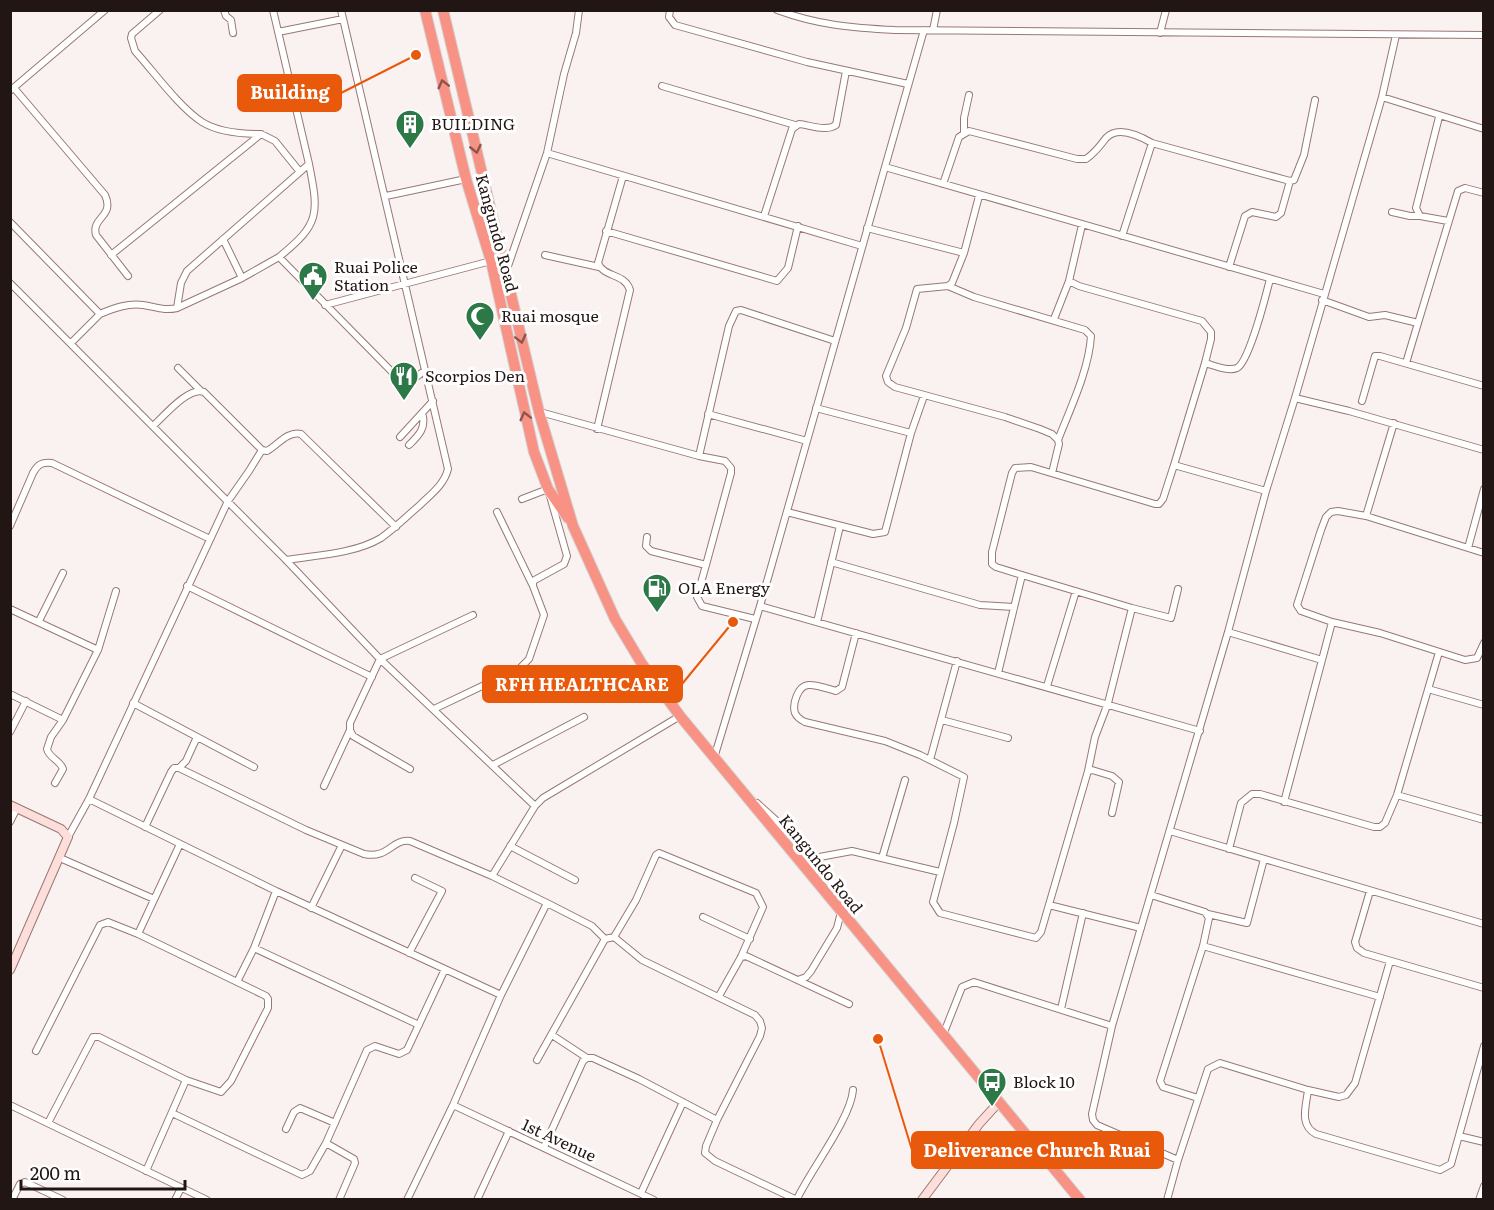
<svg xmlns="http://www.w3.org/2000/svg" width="1494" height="1210" font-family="Literata,serif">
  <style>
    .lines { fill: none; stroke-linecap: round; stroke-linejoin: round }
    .street-casing { stroke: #987873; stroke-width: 8 }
    .secondary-casing { stroke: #987873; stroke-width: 10 }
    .highway-casing { stroke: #d3d0d0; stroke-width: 12 }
    .street { stroke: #fff; stroke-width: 6 }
    .secondary { stroke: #fddeda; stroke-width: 8 }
    .highway { stroke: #f89284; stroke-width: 10 }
    .oneway { stroke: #8d544c }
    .labels { text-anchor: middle; stroke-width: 6; stroke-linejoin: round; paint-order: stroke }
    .poi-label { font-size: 16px; fill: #221614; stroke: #fff; text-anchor: start }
    .street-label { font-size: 16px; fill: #221614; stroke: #fff }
    .leader { fill: none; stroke: #e8590c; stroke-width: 2 }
    .callout-dot { fill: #e8590c; stroke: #fff; stroke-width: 2 }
    .callout { fill: #e8590c; stroke: #e8590c; stroke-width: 2 }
    .callout-label { font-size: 18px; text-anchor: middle; font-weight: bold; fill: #fff }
  </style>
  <rect width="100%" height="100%" fill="#faf2f1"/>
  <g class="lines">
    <g class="street-casing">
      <path id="street" d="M160,10l-28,24 -1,4 4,13c19,21 44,56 67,71 16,10 40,12 59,12
        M224,10l2,6 5,4 2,13
        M670,10l-1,7 6,8 132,37 101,22
        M777,10c41,15 75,18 118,20l589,5
        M933,30l4,-20
        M278,32l65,-13
        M1160,33l6,-23
        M662,86l133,39
        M14,88l91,107c10,22 -14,22 -9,40l32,41
        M11,90l94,-80
        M1382,97l102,32
        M1439,117l-23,91 4,8 28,5
        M964,132v-14l5,-23
        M547,153l315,93
        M885,167l439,127
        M943,184l16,-47 10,-6 108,28h9c9,-6 14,-13 20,-21 12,-13 34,-2 46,5l138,38
        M386,196l80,-17
        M1392,212l18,4h10
        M764,216l28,-87 7,-5c11,1 27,8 37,1l10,-54
        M10,222l90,92 -29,29
        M1082,225l-13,56 10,5 123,35 9,11v7l-6,24 -31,102 92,26
        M867,228l97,25 -12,30 -4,3 -31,3 -11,39 -20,48 2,6 7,5 110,30 35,12 12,5 6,6 1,4 -7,29
        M606,231l171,50 11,-13 10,-42
        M1122,236l30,-93
        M223,239l19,39
        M964,253l15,-57
        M111,255l150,-121 14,7 25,31
        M545,255l54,12
        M279,257c41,-33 40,-43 30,-93
        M1229,267l16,-51 7,-4 24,5 5,-4 9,-32 4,-1 10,-25 11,-55
        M507,269l40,-116 17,-79 12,-41 3,-23
        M10,283l276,277 94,99 155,147
        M948,286l26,11 111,33 6,6c-2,34 -21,73 -33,104
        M1322,300l47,17 16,-2 33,8 40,-132 7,-3 19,5
        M325,305l166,-44
        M177,308l65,-30 37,-21 116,118c15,10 18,5 30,-5
        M100,314c14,-6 28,-11 43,-9 13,2 21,6 34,3l4,-25 6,-12 122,-107 -36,-154
        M1054,319l15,-38
        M1205,363c8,2 23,9 32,5 12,-6 29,-73 33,-89
        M1406,363l12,-40
        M178,368l22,22
        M1295,398l54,13 135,39
        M1362,401l13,-45h5l104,30
        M816,408l95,25 13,-37
        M540,412l159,44 26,5 6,7v5l-25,92 -55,-14 -5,-5 1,-9
        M708,414l99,27
        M153,426c11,-10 36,-40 51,-34l58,58 5,1c11,-6 20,-20 34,-17l95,93
        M597,429l33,-139c-5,-17 -26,-12 -32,-27l25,-87
        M400,437l33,-36
        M409,445c9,-9 18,-17 13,-32
        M699,456l30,-130 7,-15 5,-1 94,31
        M497,512l35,72
        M787,512l86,22 12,-2 26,-99
        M1366,516l28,-93
        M10,526l23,-53c5,-9 9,-11 19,-10l158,76
        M1468,548l16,-59
        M1484,553l-118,-37 -28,-5 -7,1 -5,5 -5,13 -24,75 4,6 31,11 48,11 85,27 12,-2 7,-15
        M286,560c31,-5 68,-6 95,-22 14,-10 26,-22 39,-33 11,-11 24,-20 28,-36l-107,-459
        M831,562l149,43 34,2
        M706,565l-9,32 5,9 53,13
        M187,586l185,91
        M760,606l440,125
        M1132,608l39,10 7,-29
        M10,609l88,41
        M39,621l24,-48
        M817,622l23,-96
        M1228,632l94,28 10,-38
        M856,633l-14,54 -6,4c-8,-2 -20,-7 -28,-6 -10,1 -16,19 -13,28 2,5 6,7 10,9l80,19 35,14 44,22 -10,46 -21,79 7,11 96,25 5,-6 47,-161 4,-1 20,6 7,6 -7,31
        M998,673l24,-98
        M1047,686l29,-95
        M1428,689l56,16
        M10,694l53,26 35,-70 18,-59
        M133,703l121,64
        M434,709l86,-41 9,-9 15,-44 -11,-29v-5l31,-17 3,-8 -19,-67 -26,10
        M942,720l66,18
        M10,732l16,-31
        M714,758l46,-152 164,-576
        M930,760l27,-99
        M493,765l91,-48
        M179,768l7,-7 11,-24
        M410,769l-57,-33 -3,-6v-7l30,-64 93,-44
        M1088,771l7,-34 13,-34 24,-95 -110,-33 -26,-8 -4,-3v-12l20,-79 3,-5 16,-1 124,37h4l4,-5 11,-34
        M55,783l8,-14c-3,-9 -14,-11 -16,-20l4,-12 12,-17
        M324,786l26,-56
        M1397,795l87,25
        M89,799l187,92 225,104
        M1284,802l38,-142
        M757,803l22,20 30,33 5,2 38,-7 88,21
        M10,822l7,-14
        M145,827l26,-55 3,-4h5l127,62 58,24c25,5 27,-15 46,-13l82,35
        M1170,831l314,93
        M68,837l21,-38 139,-298 21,-30 13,-21
        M510,846l65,34
        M1229,849l12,-46 11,-9h8l114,33h6l5,-4 12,-28 42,-143
        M60,858l94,41
        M882,858l23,-78
        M276,891l-22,57 165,77
        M1370,891l-15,51 2,6 7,5 120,35
        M1151,895l54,17 4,6 -6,28 -43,135 3,6 35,11
        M547,903l45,23 13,13 9,-2 28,23 113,55 5,6 2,7 -2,8 -43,84 -11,26 -1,7 10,8 82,39
        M1049,905l92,23
        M311,908l31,-63
        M1208,914l39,9 17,-64
        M703,917l47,22
        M138,934l42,-90
        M614,937l22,-37 20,-45 3,-2 97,40 7,14 -22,50 -22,39
        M1203,946l177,51
        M409,953l33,-62 -27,-13
        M741,957l5,-1 103,48
        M798,980l8,-3 5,-6 26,-43 4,-16
        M237,982l17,-34
        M1061,1009l22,-96
        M552,1035l35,23
        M943,1035l19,-48 12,-5 138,44
        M36,1051l64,-126 8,-3 30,12 128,62 2,3v9l-37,73 -10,11 -35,-12 -87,-43h-6l-45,86
        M537,1060l68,-121
        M1308,1090c-2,17 -9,35 8,44l124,36 11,-6 33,-118
        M10,1105l197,95
        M453,1105l201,95
        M172,1113l130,62 8,-4 16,-28
        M286,1129l8,-17 6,-4 35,15
        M1459,1136l25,6
        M544,1147l39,-86 4,-3h6l46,21 78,41
        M1178,1160l-81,-35 -4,-5 -1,-6 20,-88 116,-394 38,-141 29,-93 87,-301 14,-62
        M146,1171l40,-91
        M641,1193l42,-91
        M797,1199c13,-28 54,-81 56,-109
        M12,1200l8,-16 5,-2 38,18
        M175,1200l6,-12
        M339,1200l16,-37 -1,-4 -28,-16 41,-93 8,-4 24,8 8,-4 38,-81
        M407,1200l46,-95 48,-110 46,-92 -55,-27 43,-70 8,-8 137,-82
        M477,1200l32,-69
        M1167,1200l11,-40 30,-91 12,-6 88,27 31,7 7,-2 9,-12 35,-122
        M1479,1200l5,-14"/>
    </g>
    <g class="secondary-casing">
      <path id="secondary" d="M10,805l51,24 7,8 -58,133
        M922,1200l57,-76 20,-22"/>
    </g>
    <g class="highway-casing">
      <path id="highway" d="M425,10l41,169 25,82 43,191 14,37 20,29
        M443,10l96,402 34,114 42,93 27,45 38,52 400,484"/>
    </g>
    <use href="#street" class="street"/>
    <use href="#secondary" class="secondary"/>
    <use href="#highway" class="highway"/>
  </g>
  <defs><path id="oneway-chevron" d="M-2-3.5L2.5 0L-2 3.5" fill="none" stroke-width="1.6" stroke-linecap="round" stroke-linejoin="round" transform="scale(1.5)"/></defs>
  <g class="oneway">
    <use href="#oneway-chevron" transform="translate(443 84) rotate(-104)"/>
    <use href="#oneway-chevron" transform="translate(476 149) rotate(77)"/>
    <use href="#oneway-chevron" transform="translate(521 339) rotate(76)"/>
    <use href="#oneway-chevron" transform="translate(525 416) rotate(-104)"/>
  </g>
  <defs>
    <g id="building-pin" transform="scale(1.5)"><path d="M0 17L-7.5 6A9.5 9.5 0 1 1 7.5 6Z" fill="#2c7847" stroke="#fff"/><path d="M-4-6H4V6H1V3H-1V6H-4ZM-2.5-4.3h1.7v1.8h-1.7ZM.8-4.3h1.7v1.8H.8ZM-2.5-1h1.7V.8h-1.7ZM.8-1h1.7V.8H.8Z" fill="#fff"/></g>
    <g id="civic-pin" transform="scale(1.5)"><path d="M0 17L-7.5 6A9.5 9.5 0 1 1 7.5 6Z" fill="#2c7847" stroke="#fff"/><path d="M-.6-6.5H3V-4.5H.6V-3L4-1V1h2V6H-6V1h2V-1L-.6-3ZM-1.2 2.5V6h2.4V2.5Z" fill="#fff"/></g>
    <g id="mosque-pin" transform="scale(1.5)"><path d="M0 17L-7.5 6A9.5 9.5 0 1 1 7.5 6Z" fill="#2c7847" stroke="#fff"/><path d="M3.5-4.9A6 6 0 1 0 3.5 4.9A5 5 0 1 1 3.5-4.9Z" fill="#fff"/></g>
    <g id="restaurant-pin" transform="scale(1.5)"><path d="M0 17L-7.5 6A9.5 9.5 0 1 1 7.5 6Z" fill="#2c7847" stroke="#fff"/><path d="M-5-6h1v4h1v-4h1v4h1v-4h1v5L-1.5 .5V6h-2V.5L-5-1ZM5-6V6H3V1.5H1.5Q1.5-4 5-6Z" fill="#fff"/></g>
    <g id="fuel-pin" transform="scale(1.5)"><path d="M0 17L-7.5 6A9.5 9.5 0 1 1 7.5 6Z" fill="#2c7847" stroke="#fff"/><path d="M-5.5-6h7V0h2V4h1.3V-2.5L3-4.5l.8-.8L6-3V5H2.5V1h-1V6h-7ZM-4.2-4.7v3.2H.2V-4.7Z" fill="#fff"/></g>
    <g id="bus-pin" transform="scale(1.5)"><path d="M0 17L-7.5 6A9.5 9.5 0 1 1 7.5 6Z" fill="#2c7847" stroke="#fff"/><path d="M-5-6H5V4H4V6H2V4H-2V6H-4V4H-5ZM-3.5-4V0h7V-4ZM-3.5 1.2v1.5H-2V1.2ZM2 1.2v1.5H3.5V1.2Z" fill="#fff"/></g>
  </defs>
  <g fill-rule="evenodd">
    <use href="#building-pin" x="410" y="124"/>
    <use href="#civic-pin" x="313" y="276"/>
    <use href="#mosque-pin" x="480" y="316"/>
    <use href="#restaurant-pin" x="404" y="376"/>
    <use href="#fuel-pin" x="657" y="588"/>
    <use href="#bus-pin" x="992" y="1082"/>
  </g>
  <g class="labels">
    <g class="poi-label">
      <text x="431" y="130">BUILDING</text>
      <text x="334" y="273">Ruai Police<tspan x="334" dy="18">Station</tspan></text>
      <text x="501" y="322">Ruai mosque</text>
      <text x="425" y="382">Scorpios Den</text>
      <text x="678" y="594">OLA Energy</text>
      <text x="1013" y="1088">Block 10</text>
    </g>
    <g class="street-label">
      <text transform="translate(497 233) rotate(75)" y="6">Kangundo Road</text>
      <text transform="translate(821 864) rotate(51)" y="6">Kangundo Road</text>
      <text transform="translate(559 1140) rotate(25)" y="6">1st Avenue</text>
    </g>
  </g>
  <path class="leader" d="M416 55L341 93M733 622L682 684M878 1039L912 1150"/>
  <g class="callout-dot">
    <circle cx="416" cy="55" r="6"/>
    <circle cx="733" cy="622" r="6"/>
    <circle cx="878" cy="1039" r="6"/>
  </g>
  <g class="callout">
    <rect x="238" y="75" width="103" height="36" rx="6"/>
    <rect x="483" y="666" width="199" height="36" rx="6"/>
    <rect x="912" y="1132" width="251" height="36" rx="6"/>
  </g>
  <g class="callout-label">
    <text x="290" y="99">Building</text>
    <text x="582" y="691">RFH HEALTHCARE</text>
    <text x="1037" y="1157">Deliverance Church Ruai</text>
  </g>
  <rect width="1494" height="1210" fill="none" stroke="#221614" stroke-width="24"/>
  <path d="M21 1180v9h164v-9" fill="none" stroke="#221614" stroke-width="3"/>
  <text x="30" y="1180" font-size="18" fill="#221614" stroke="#ffffff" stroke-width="4.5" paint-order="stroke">200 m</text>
</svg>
